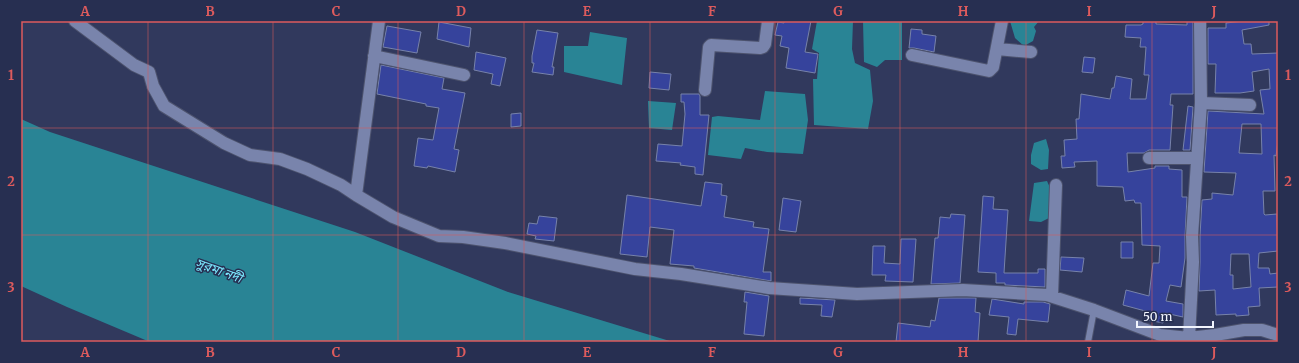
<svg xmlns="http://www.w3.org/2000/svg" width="1299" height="363" font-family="Merriweather,'Noto Sans Bengali',serif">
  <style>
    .water { fill: #298495 }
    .building { fill: #36439c; stroke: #7782aa; fill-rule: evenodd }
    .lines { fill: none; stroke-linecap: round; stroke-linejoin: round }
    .service-casing { stroke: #4d536e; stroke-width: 8 }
    .minor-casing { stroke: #4d536e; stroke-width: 14 }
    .service { stroke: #7984ac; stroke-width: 6 }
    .minor { stroke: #7984ac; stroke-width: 12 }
    .grid { fill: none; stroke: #dd5b5d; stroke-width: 1; stroke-opacity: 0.55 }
    .labels { text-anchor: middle; stroke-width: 3; stroke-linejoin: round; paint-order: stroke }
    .water-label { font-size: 13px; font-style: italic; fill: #7be8fe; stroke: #272f51 }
    .neatline { fill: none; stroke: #dd5b5d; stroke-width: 1.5 }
    .grid-label { font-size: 13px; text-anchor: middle; font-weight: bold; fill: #dd5b5d }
  </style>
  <rect width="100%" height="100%" fill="#31395d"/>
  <path class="water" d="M817,21h36l-1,28 3,14 15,7 3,31 -5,28 -54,-4 -1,-46h4l2,-26 -7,-4z
    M863,21h39v39h-17l-8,7 -13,-5z
    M1010,21h29l-5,6 2,4 -3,10 -9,5 -9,-8z
    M590,32l37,6 -5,47 -58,-13v-26h24z
    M765,91l40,3 3,26 -5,34 -36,-2 -22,-4 -4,11 -33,-4 4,-38 6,-1 42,4z
    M648,101l28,2 -4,27 -23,-2z
    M21,119l29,13 305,100 153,60 165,50h-523l-83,-35 -46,-21z
    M1046,139l3,11 -1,19 -7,1 -10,-6v-9l3,-12z
    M1047,181l4,9 -2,28 -8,4 -12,-1 5,-38z"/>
  <path class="building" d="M784,21h27l-6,31 13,2 -3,19 -29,-5 3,-20 -9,-2 2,-10 -7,-1 3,-13 6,1z
    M1143,21h13v3l31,1v-4h6v73h-22l-1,11h3l-3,45h-21l-5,3h-17l1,19 27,-4v-2h14v3l13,1v27h5l-2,39v22l-4,29 -11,-2 -4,16 17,3v13l-18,-4 -2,10 -15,-3 1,-8 -26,-7 3,-15 23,6 4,-33h6l1,-17 -18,-1 -1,-42h-6l-1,-3 -9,1 -2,-14 -26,-1v-25l-23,1 1,5 -13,1 -1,-12h4l-1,-16 13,-1 -1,-20h3l2,-25 29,5 2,-11h2l2,-12 16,3 -2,20h16l3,-24h-5l2,-28h-6l1,-9 -16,-1 1,-12h15l2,-1z
    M1243,21h26v4l-27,5 2,14h7l1,10 26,-1v88l-2,15 -2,-1 1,36h-12l1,23 1,1 12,-1 1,37 -19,2 -1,15h11l1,6 8,-1v14l-19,1 1,18 -12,1 1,8 -13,1v-2l-20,1 -1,-25 -16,1 1,-29v-26l2,-36 10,-1v-6l21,2 3,-22 -32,-1 4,-61 56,3 -4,-24 10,-1 -1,-20 -17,3 2,19 -14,2h-25l1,-29h-8v-36h18v-5zM1242,124h19l1,30 -23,-1zM1231,254h18l2,33 -18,2v-14h-3z
    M439,22l32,6 -2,19 -32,-8z
    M387,26l34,6 -4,21 -34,-6z
    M911,29l11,1v4l14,2 -2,16 -20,-4h-5z
    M537,30l21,3 -6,34h2l-1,8 -21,-3 2,-9h-2v-7z
    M476,52l30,6 -6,28 -9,-2 2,-10 -19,-4z
    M1084,57l11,1 -2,15 -11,-1z
    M381,65l63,13 -2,11 23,4 -11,56 5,1 -4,22 -27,-6 -1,2 -13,-2 4,-28 15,2 6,-32 -13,-2v-2l-49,-10z
    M650,72l21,2 -2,16 -20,-2z
    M681,94h18l1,2v19h9l-6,60 -8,-1v-7l-15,-2 1,-2 -25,-2 2,-17 24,2 3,-32 -1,-12h-3z
    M1188,106l5,1 -3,43h-7z
    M521,113v13l-10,1v-13z
    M705,182l17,2 -1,11 6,1 -3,21 30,5 -1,5 16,2 -6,43h8v9l-77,-13v-2l-24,-2 4,-34 -24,-3 -3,30 -27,-3 7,-59 74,11z
    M983,196l11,1 -1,12 15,1 -4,63h34v-4h7v18l-40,-2v-2h-9v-10l-18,-1z
    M783,198l18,3 -5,31 -17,-2z
    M951,214l14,1 -5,68 -29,1 4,-46h3l2,-21 10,1z
    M539,216l18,2 -3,23 -19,-2 1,-3 -9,-2 2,-11 8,1z
    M901,239h15l-3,43 -28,-1 1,-6h-14l1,-29h12l-1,17 16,1z
    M1121,242h12v16h-12z
    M1061,257l23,1 -2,14 -22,-2z
    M745,292l24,4 -5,40 -20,-2 3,-32h-3z
    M800,298l35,2 -3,17 -11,-1 1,-11 -22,-1z
    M939,298h37l-1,14 5,1 -2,29h-82l2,-19 32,4 1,-7 4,1z
    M992,299l32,5v-2h19l7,2 -2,18 -30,-3 -2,16 -9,-1 2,-17 -20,-2z"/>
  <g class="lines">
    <g class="service-casing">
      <path id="service" d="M1088,342l6,-32"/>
    </g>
    <g class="minor-casing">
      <path id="minor" d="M75,21l59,44 15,7 4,14 11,20 60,37 26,12 30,4 27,10 34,16 15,10
        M379,21l-23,174 37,22 46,19 24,1 42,6 130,26 46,5 88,14 88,6 106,-4 84,5 47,15 66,25 29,3 26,-3 29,-5h18l16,5
        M997,49l34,3
        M912,55l77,16 4,-4 9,-46
        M374,56l90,19
        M705,90l4,-43 2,-2 49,3 3,-1 2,-3 3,-23
        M1201,103l49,2
        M1149,158h48
        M1052,296l4,-111
        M1189,338l4,-76 -1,-26 9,-133 -1,-82"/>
    </g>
    <use href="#service" class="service"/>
    <use href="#minor" class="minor"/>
  </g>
  <path class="grid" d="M148,21v321M273,21v321M398,21v321M524,21v321M650,21v321M775,21v321M900,21v321M1026,21v321M1152,21v321M21,128h1257M21,235h1257"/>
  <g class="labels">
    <g class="water-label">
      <text transform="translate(219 270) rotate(20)" y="5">সুরমা নদী</text>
    </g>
  </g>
  <rect width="1299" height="363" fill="none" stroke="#272f51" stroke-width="44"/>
  <path d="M1137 321v6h76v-6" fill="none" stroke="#f1f4fd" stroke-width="2"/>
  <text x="1143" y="321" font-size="12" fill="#f1f4fd" stroke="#272f51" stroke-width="3" paint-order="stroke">50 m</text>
  <rect x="22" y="22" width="1255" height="319" class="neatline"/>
  <g class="grid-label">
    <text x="85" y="16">A</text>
    <text x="210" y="16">B</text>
    <text x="336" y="16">C</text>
    <text x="461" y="16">D</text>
    <text x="587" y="16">E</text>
    <text x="712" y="16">F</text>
    <text x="838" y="16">G</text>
    <text x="963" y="16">H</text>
    <text x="1089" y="16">I</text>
    <text x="1214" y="16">J</text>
    <text x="11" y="80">1</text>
    <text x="1288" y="80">1</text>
    <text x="11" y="186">2</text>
    <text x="1288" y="186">2</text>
    <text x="11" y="292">3</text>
    <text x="1288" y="292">3</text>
    <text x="85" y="357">A</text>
    <text x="210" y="357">B</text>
    <text x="336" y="357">C</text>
    <text x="461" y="357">D</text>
    <text x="587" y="357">E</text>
    <text x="712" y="357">F</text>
    <text x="838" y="357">G</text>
    <text x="963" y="357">H</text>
    <text x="1089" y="357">I</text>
    <text x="1214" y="357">J</text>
  </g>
</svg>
